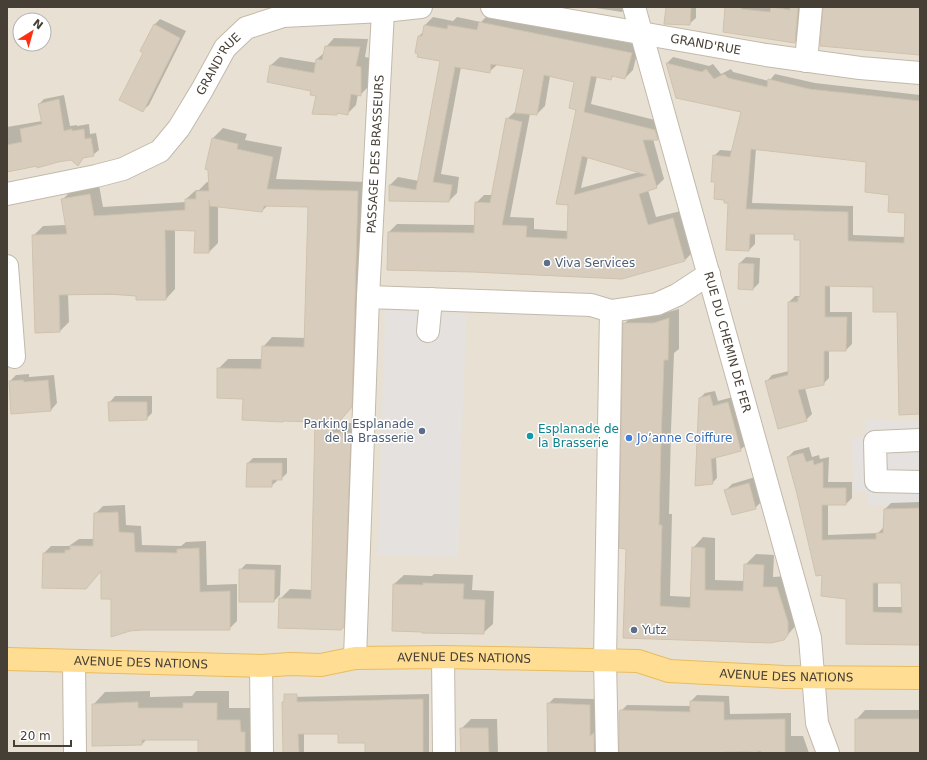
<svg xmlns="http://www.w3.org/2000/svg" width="927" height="760" font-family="'DejaVu Sans',sans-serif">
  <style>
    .residential { fill: #e8e1d3; fill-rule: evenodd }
    .parking { fill: #e4e1de }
    .shadow { fill: #0003; fill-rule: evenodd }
    .building { fill: #d8cdbd; stroke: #d0c2ad; fill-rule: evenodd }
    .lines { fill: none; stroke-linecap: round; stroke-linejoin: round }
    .minor-casing { stroke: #c2b9ab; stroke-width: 24 }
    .major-casing { stroke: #e8bc5f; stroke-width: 24 }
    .minor { stroke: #fff; stroke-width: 22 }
    .major { stroke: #ffde93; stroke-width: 22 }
    .service-dot { fill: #5c6f8a; stroke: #fff; stroke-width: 1.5 }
    .culture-dot { fill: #0f9aa8; stroke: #fff; stroke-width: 1.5 }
    .shop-dot { fill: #3f7fe0; stroke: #fff; stroke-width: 1.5 }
    .labels { text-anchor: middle; stroke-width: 3; stroke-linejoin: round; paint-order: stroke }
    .street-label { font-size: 12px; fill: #463f35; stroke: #fff }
    .service-label { font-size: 12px; fill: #4e5e75; stroke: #fff; text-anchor: start }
    .culture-label { font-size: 12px; fill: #0d838f; stroke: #fff; text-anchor: start }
    .shop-label { font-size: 12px; fill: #366cbe; stroke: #fff; text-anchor: start }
  </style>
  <rect width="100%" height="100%" fill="#f3efe5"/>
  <path class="residential" d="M8,7h912v746h-913v-745zM20,20h24v24h-24z"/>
  <path class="parking" d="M385,310l81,4 -8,243 -80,-2z
    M866,420l54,2v81l-52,3v-13l-14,-2 -2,-53h12z"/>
  <path class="shadow" d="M589,7h38l-5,5z
    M667,7h29v11l-7,6z
    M726,7h78l-3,29 -6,6z
    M488,15l151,30 -6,25 -8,8 -11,-3 -3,4 -14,-3 -6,28 72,18 3,9 -8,8h-5l11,40 -8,8 -8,3 8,27 25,-6 12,41 -8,8 -296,-28 8,-8 78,1 1,-22 8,-8h9l14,-76 9,-8 9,-43 -27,-4 -9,8 -28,-5 -20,107 18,3 -2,16 -8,8 -59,-16 8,-8 21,4 22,-120 -22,-25 5,-5 1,-6 8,-8 20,4 4,-4 24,5zM550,76l25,5 2,28 -9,122 -34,-2v-11l-24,-1 20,-103h7l8,-8zM588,157l51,15 -58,16z
    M160,19l26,12 -37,74 -7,6 2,-59 10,-27z
    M334,38l34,1 -3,18 5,1 -1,28 -9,9 -2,-1 -2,11 -9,9 -9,-2 -2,2 -24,-24 -41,-25 9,-8 37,6v-4l8,-7 1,-5z
    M673,57l36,9 4,-2 8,10 10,-5 2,3 36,9 6,-7 40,9 105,12v318l-22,-102 -24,-25 -44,-1v27h22v32l-6,6h-17v28l-6,6 -18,4 7,26 -6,6 -39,-39 5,-6 17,-4v-69l6,-6h6v-57l-6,-6h-40v11l-6,6 -20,-47 -4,-4 -9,-18 -2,-25 6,-6 13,1 9,-40 -65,-14 -10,-34zM756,148l111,13 23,33 16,18 -1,25 -52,-2v-29l-101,-3z
    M64,95l6,31 7,-1v1l12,-2 1,10 6,-1 3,17 -6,5 -8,1 -7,8 -6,-5 -65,12v-44l35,-6 -3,-17 5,-5z
    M223,128l24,6 -2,6 37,7 -6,32 92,3 -7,214 -23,27h22l-7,193 -12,13 -61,-30 10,-10 22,1 4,-169 -32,-1 -1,1 -39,-23 -26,-29 10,-10h34l1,-12 9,-10 34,1 3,-132 -41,-1 -6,6 -44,-5v37l-9,9 -13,-22 -21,-1v60l-9,10 -29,-4 -69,-1 1,28 -9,9 -27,-95 10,-10 23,-1 -4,-25 10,-10 27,-5 4,22 83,-5v-3l10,-9h3l8,-8h3l-1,-12 -3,-1 7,-31z
    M746,257l14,1 -1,25 -6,6 -13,-26z
    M679,309v40l-5,4 -3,78 -2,83h3l-2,82 21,1 2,-49 10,-11 12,1v42l30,1v-16l11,-11 18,1 -1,22 15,-1 10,47 -14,16 -160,-2 3,-89 -3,-224 11,-11h30z
    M29,374v3l25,-2 3,28 -6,7 -41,-29 6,-6z
    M715,391l3,10 15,-4 13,48 -6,5 -24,7 1,21 -5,5 -13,-84 6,-6z
    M115,396h37v17l-6,6 -37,-16z
    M809,447l3,10 7,-2 1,4 9,-2 -1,25h24v16l-6,6h-18v31l50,-2 5,-5 2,-19 6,-6 29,-1v142l-73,-46 -24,-24 -35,-117 6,-6zM878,582h24l1,25h-25z
    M253,458h34v15l-6,6h-4v2l-6,5 -23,-23z
    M755,477l6,25 -6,6 -29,-18 6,-6z
    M125,505l1,20 15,1 1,19 39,1 5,-4 20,-1 1,44 30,-1v37l-8,8 -117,-31 -10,-28 -16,18 -42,-35 7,-7h18l10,-7h15l1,-25 8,-8z
    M246,564l35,1 -1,30 -6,6h-34v-31z
    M434,574l39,1 -1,15 22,1 -1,33 -10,9 -89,-49 10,-9 28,1z
    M150,691v6l42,-1 4,-5h33v17h23l1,45h-54v-14h-52l-5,5 -49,-39 12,-13z
    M429,694v59h-20l-70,-20h-35v20h-20l-1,-51 6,-5z
    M697,695l32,1 1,18 61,-1v23h12l6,17h-52v-3l-26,1v2h-111v-41l7,-7 64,1v-5z
    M554,698l41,1 7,54h-53l-1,-49z
    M865,710h55v43h-64v-33z
    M471,719h26l1,34h-36l-1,-24z"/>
  <path class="building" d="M666,7h25l-1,18 -26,-1z
    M725,7h16v2l29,3 1,-5 19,3v-3h8l-3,36 -72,-11z
    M823,7h97v48l-100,-9z
    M479,22l153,31 -7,26 -13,-3 -1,4 -20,-4 -7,36 71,18 3,10h-15l14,48 -18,6 9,31 25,-7 12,43 -63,18 -149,-7 -86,-2 1,-38 86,1 1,-31 15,1 16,-85 16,4 -20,103 25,1 -1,11 41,2 1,-34 -12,-1 20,-94 -7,-2 5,-26 -30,-7 -7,40 -22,-2 9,-44 -33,-5 -1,9 -35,-6 -22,115 19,3 -3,17 -60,-1v-16l27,5 24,-129 -23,-4 1,-3 -3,-1 3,-17h4l2,-11 23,4 1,-4 29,5zM582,156l65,19 -73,20z
    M154,24l26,14 -37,74 -24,-12 24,-47 -3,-2z
    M325,46l35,1 -4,19 5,1v29l-10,-2 -3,21 -11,-2v2l-25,-1 4,-18 -6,-1 1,-4 -44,-9 3,-17 44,8 2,-14 6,1z
    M666,63l36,9 4,-3 8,10 10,-5 4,4 39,9 1,-8 41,10 111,12v313l-21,1 -2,-103h-24v-25l-48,-1v31h22l-1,34h-22v34l-26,5 9,31 -29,8 -13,-48 23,-6v-73h10v-5h2v-57h-6v-6h-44l-1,17 -23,-1 2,-47h-4v-3l-10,-1 1,-17h-4l1,-12 1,-15 17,2 11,-45 -65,-14zM751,149l115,13 -1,30 24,3 -1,17 17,1 -1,30 -56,-2v-29l-102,-3z
    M59,99l5,32 8,-2v2l12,-2 1,10 6,-1 3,18 -11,2 -5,8 -7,-6 -13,2 -21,6v-2l-30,6v-27l15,-3 -2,-13 22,-5 -4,-20z
    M212,138l26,6 -1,5 36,8 -6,32 91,2 -6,216 -22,25 21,1 -7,194 -3,3 -63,-2 1,-30 32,1 4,-177 -32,-1v1l-41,-2 1,-21 -26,-1v-30l44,1 1,-23 42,1 4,-140 -44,-1 -2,6 -52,-6 -1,-6v53h-15l1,-22 -30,-1 1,70h-30v-4l-28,-2 -49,1 1,37 -25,1 -3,-98 35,-1 -6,-35 29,-5 4,22 91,-6v-11h11v-8h13l-1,-21 -3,-1z
    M739,263l15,1 -1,26 -15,-1z
    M669,318l-1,42h-4l-3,82 -2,83h3l-2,81 30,2 2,-61 13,1v42l38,1 1,-27 20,1 -1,22h14l11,35v13l-4,5 -13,3 -148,-5 3,-89 -7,-1 4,-225h31z
    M23,380l1,2 24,-2 3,31 -40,3 -2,-33z
    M710,395l3,11 15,-4 13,49 -30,8 2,25 -18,2 4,-88z
    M108,402h39v18l-38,1z
    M803,453l3,9 7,-2 1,5 9,-3v26h23v17h-24v35l54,-1v-6h7l1,-24 36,-1v137l-74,-1v-45l-25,-3 1,-21 -6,1 -19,-82 -10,-37zM873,583h28l1,30 -29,-1z
    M247,463h35v17h-10v7h-26z
    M749,483l7,26 -24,6 -8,-25z
    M118,512l1,20 15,1 1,19 42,1v-4l22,-1 1,44 30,-1v39h-88l-12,1 -19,6v-38h-10v-28l-15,18 -44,-1 1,-35h22v-3h5v-4h23l1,-33z
    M239,569l36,1 -1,32h-35z
    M423,583l41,1 -1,15 22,1 -1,34 -62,-1v-1l-30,-1 1,-47 30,1z
    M284,694h13v8l126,-3v54h-58v-10h-27v-9h-40l1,19h-16l-1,-51h2z
    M690,701l34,1v18l61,-1v34h-24v-2l-36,1v1h-106v-41l1,-2 70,2z
    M138,702v6h45v-5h34v17h23l1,12h4v21h-47v-13h-56v5l-50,1v-42z
    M547,703l43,2v31l4,-3v20h-46z
    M855,719h65v34h-65z
    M460,728h28l1,25h-28z"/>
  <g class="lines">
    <g class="minor-casing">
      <g id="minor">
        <path id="s1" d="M492,7l274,48 94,13 60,5"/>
        <path id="s2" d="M634,7l176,631 7,85 11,30"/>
        <path d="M806,61l5,-54"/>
        <path id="s3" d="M7,194l89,-18 27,-7 37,-18 19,-23 23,-38 23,-42 21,-20 37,-12 100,-5 38,-4"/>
        <path d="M7,266l7,91"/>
        <path id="s4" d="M368,297l15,-286"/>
        <path d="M428,331l3,-32"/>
        <path d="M920,440l-45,2 1,39 44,1"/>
        <path d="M443,657l1,96"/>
        <path d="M355,658l13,-361 223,8 20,6 46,-7 20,-9 32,-21"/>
        <path d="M74,661l1,92"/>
        <path d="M261,666l1,87"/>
        <path d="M607,753l-2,-92 6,-350"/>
      </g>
    </g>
    <g class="major-casing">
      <g id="major">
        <path id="s5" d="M7,659l254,7 29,-2 31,1 34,-7 88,-1 195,4 31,10 115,6 136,1"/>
      </g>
    </g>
    <use href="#minor" class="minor"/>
    <use href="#major" class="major"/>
  </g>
  <g class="service-dot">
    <circle cx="547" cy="263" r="4"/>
    <circle cx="422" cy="431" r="4"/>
    <circle cx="634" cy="630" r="4"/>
  </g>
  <circle class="culture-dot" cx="530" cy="436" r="4"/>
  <circle class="shop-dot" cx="629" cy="438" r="4"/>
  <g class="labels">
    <g class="street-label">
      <text dy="4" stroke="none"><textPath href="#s1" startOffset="217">GRAND'RUE</textPath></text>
      <text dy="4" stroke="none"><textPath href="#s3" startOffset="265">GRAND'RUE</textPath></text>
      <text dy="4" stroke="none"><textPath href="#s4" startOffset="143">PASSAGE DES BRASSEURS</textPath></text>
      <text dy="4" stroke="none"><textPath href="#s2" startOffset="348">RUE DU CHEMIN DE FER</textPath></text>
      <text dy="4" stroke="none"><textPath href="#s5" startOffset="458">AVENUE DES NATIONS</textPath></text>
      <text dy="4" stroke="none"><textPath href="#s5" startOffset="134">AVENUE DES NATIONS</textPath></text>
      <text dy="4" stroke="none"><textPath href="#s5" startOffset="782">AVENUE DES NATIONS</textPath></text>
    </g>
    <g class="service-label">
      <text x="555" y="267">Viva Services</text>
      <text x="414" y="428" text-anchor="end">Parking Esplanade<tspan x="414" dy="14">de la Brasserie</tspan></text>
      <text x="642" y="634">Yutz</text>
    </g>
    <g class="culture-label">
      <text x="538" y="433">Esplanade de<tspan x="538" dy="14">la Brasserie</tspan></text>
    </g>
    <g class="shop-label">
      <text x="637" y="442">Jo’anne Coiffure</text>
    </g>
  </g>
  <rect width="927" height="760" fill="none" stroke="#463f35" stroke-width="16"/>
  <g transform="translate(32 32) rotate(37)"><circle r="19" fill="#ffffff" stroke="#b5b2ae"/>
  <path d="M0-3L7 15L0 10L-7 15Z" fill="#ff2f11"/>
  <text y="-6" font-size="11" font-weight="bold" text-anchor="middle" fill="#463f35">N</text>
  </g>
  <path d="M14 740v6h57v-6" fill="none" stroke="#463f35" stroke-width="2"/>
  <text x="20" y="740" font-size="12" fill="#463f35" stroke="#ffffff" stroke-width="3" paint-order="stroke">20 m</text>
</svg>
